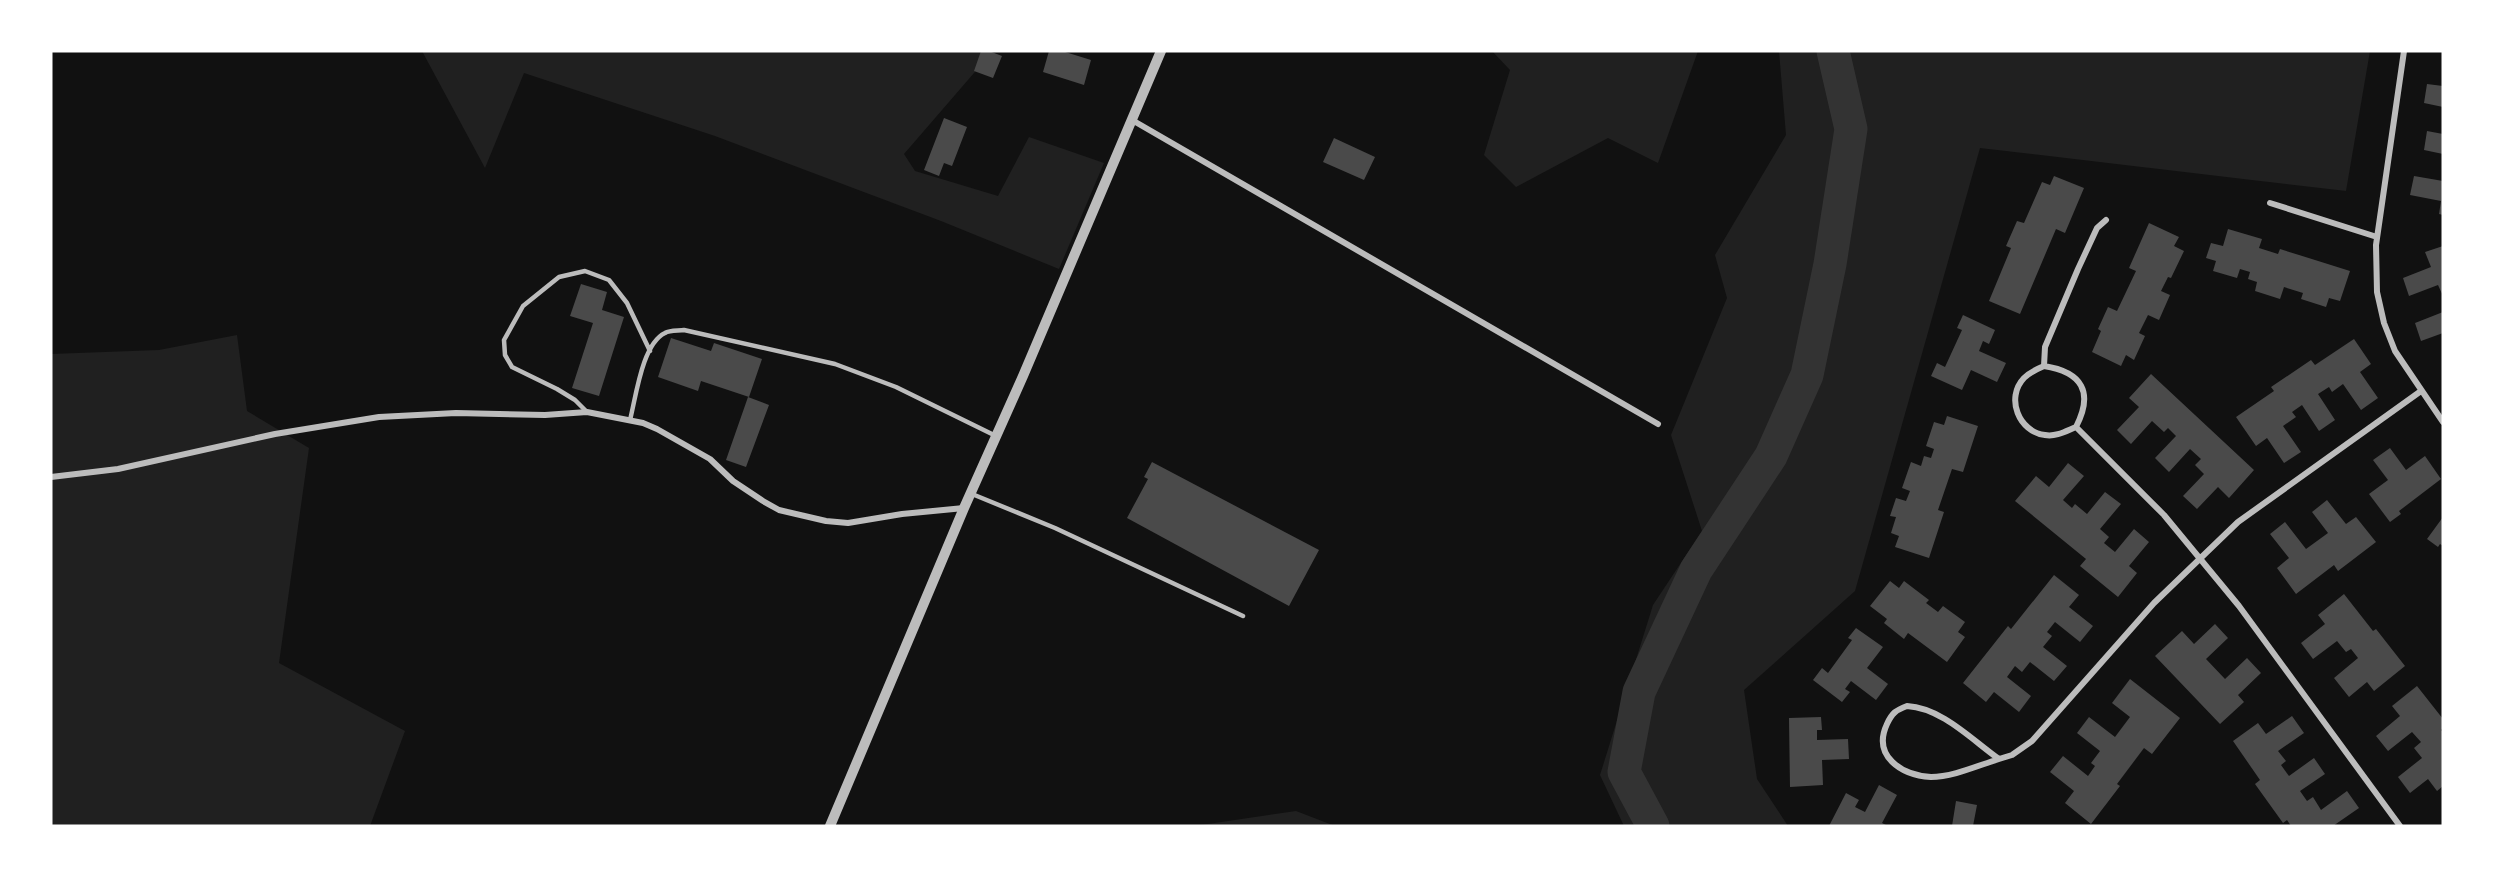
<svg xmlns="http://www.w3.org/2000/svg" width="2494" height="877" font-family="'Fira Sans',sans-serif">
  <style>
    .green { fill: #202020 }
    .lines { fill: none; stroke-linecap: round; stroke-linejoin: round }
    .river { stroke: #333; stroke-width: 33 }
    .building { fill: #4a4a4a }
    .service { stroke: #bcbcbc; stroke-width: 4.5 }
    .minor { stroke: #bcbcbc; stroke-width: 6 }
    .tertiary { stroke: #bcbcbc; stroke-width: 10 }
  </style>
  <rect width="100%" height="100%" fill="#111"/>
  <path class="green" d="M422,51h571l-89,103 11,17 83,25 31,-59 75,26 -45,106 -118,-48 -226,-85 -191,-63 -39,95z
    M1492,51h206l-40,112 -50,-25 -92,49 -32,-32 26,-85z
    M1779,51h591l-24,140 -366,-43 -125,443 -111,99 13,89 31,47h-164l-24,-51 53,-170 49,-74 -31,-96 56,-137 -12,-43 71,-120z
    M237,335l10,76 62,37 -30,215 126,68 -35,95h-319v-472l108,-4z
    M1296,811l39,15 -134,-1z"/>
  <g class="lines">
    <path class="river" d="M1653,826l-29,-54 15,-80 57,-122 75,-114 36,-81 23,-111 21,-135 -18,-78"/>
  </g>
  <path class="building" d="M981,51h8l13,5 -9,22 -19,-7z
    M1049,51h13l29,9 -7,25 -41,-13z
    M2427,84l16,2v21l-19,-4z
    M944,118l23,9 -15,39 -8,-3 -5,13 -15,-6z
    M2427,131l16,3v20l-19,-4z
    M1334,138l41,19 -11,23 -41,-18z
    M2054,176l30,12 -19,45 -9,-4 -36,85 -31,-13 22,-53 -5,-2 11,-25 7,2 18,-41 8,3z
    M2414,176l29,5v34l-4,-1 2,-13 -31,-6z
    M2149,223l30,14 -5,9 10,5 -13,27 -3,-1 -7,14 9,4 -11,25 -11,-5 -9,18 6,3 -11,24 -8,-5 -5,11 -29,-14 9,-21 -3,-2 10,-22 9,4 19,-40 -7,-3z
    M2228,229l34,10 -3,9 19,6 2,-5 70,22 -10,30 -11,-3 -3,9 -25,-8 2,-6 -19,-6 -4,12 -25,-8 2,-9 -9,-3 2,-7 -10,-3 -3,9 -24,-7 3,-10 -10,-3 5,-15 12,3z
    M2443,246v50l-5,-11 -29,11 -6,-18 28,-11 -6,-15z
    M581,284l26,8 -5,18 22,7 -25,79 -27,-8 21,-65 -23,-7z
    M2443,312v21l-22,8 -6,-18z
    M1963,315l32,15 -6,14 -6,-3 -4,10 27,12 -9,19 -26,-12 -9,20 -31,-14 6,-13 8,4 17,-37 -5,-2z
    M671,338l40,13 3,-8 48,16 -13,38 -48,-16 -3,10 -40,-14z
    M2354,339l17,25 -11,8 18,26 -17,12 -18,-26 -11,8 -3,-5 -11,7 17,26 -16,11 -17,-26 -10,7 4,5 -13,9 18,26 -17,11 -17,-25 -11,8 -20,-29 38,-26 -3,-4 40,-27 4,5z
    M2151,374l103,96 -25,28 -11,-11 -21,22 -14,-13 21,-22 -9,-9 6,-6 -11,-10 -21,23 -14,-14 21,-22 -8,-8 -4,4 -12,-11 -21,23 -14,-14 22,-23 -10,-9z
    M748,397l21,8 -23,62 -20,-7z
    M1947,416l31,10 -15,46 -11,-3 -14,41 6,2 -15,46 -34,-11 4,-11 -8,-3 5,-16 -6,-1 6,-18 10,3 4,-10 -8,-3 9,-26 10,4 3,-10 7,2 3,-9 -8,-3 8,-24 10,3z
    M2390,448l16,22 19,-14 16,23 -42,32 2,3 -11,8 -21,-28 19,-14 -15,-20z
    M1152,462l167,88 -30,56 -162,-88 21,-39 -4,-2z
    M2068,463l16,13 -21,24 9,8 3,-4 12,10 18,-22 16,12 -21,25 9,8 -5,6 11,9 19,-23 15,13 -20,24 8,7 -19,24 -38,-31 6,-7 -71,-58 21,-25 13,11z
    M2327,500l19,24 10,-7 20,25 -38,29 -4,-6 -38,29 -19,-26 12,-10 -19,-24 15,-12 21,27 22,-16 -16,-21z
    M2443,517v29l-3,-2 -2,3 -11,-8z
    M2054,575l25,20 -10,12 24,19 -13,16 -25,-20 -8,10 5,4 -9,11 24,19 -13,15 -24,-19 -8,10 -7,-6 -8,11 24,19 -12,16 -25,-20 -8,10 -23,-19 45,-57 3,3z
    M1890,581l9,7 5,-7 25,19 -3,3 12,9 5,-6 22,16 -7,10 7,5 -18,25 -39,-29 -4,6 -20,-16 3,-4 -17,-13z
    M2344,594l29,37 3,-2 29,37 -31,25 -7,-9 -18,15 -15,-19 24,-20 -7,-9 -5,3 -9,-11 -24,18 -12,-16 24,-19 -7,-9z
    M2215,624l13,14 -22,21 19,20 22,-21 14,15 -23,22 6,7 -24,22 -65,-68 27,-25 12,13z
    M1856,628l27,19 -16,21 21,16 -12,16 -25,-19 -6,8 5,3 -8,10 -29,-22 9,-12 6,5 24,-33 -4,-2z
    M2130,679l50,39 -28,36 -8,-6 -27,36 3,2 -29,38 -26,-21 9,-12 -24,-19 13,-16 25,20 7,-10 -4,-3 9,-12 -23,-18 12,-16 26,20 15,-20 -18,-14z
    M2417,686l26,33v9l-2,2 2,2v54l-6,5 -9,-12 -18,14 -12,-16 24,-19 -8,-10 7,-6 -9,-10 -24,19 -12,-15 24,-20 -8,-10z
    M2292,716l12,17 -26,18 8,10 -5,4 8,11 25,-18 11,16 -25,17 7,10 6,-4 8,13 26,-19 12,17 -26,18h-42l-4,-6 -4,3 -28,-39 5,-4 -27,-39 25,-18 8,11z
    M1821,717l1,13h-5v10l31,-1 1,20 -27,1 1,25 -33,2 -1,-69z
    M1879,785l18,10 -15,28 6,3h-59l17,-33 13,7 -4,7 10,5z
    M1956,801l21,4 -4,21h-21z"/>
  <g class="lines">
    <path class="service" d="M587,412l-12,-12 -18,-11 -45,-22 -7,-12 -1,-15 19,-34 36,-29 26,-6 24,9 18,23 23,48
      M630,420c6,-23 12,-76 35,-87 5,-3 14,-2 19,-3l151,34 61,23 100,49
      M972,494l83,34 188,88"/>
    <path class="minor" d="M2404,51l-28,194 1,47 7,31 11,28 48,71
      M1132,120l526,304
      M2270,203l107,34
      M2044,366c38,6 50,26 32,61 -10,4 -20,10 -31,8 -26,-3 -40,-37 -21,-57 6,-6 13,-9 20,-12z
      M2044,366l1,-19 33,-78 19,-41 9,-8
      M2076,427l88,88 75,91 161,220
      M51,477l67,-8 157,-35 104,-17 77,-4 89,2 42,-3 56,11 14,6 53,30 23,22 30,20 16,9 47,11 22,2 54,-9 62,-6
      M1907,706c35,2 65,34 92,53 -20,6 -46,18 -68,18 -30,-2 -59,-21 -44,-53 5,-11 9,-14 20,-18z
      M1999,759l13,-4 20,-14 122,-138 84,-81 183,-131"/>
    <path class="tertiary" d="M830,826l134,-318 59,-132 138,-325"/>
  </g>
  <rect width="2494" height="877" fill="none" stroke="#ffffff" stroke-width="105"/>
</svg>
